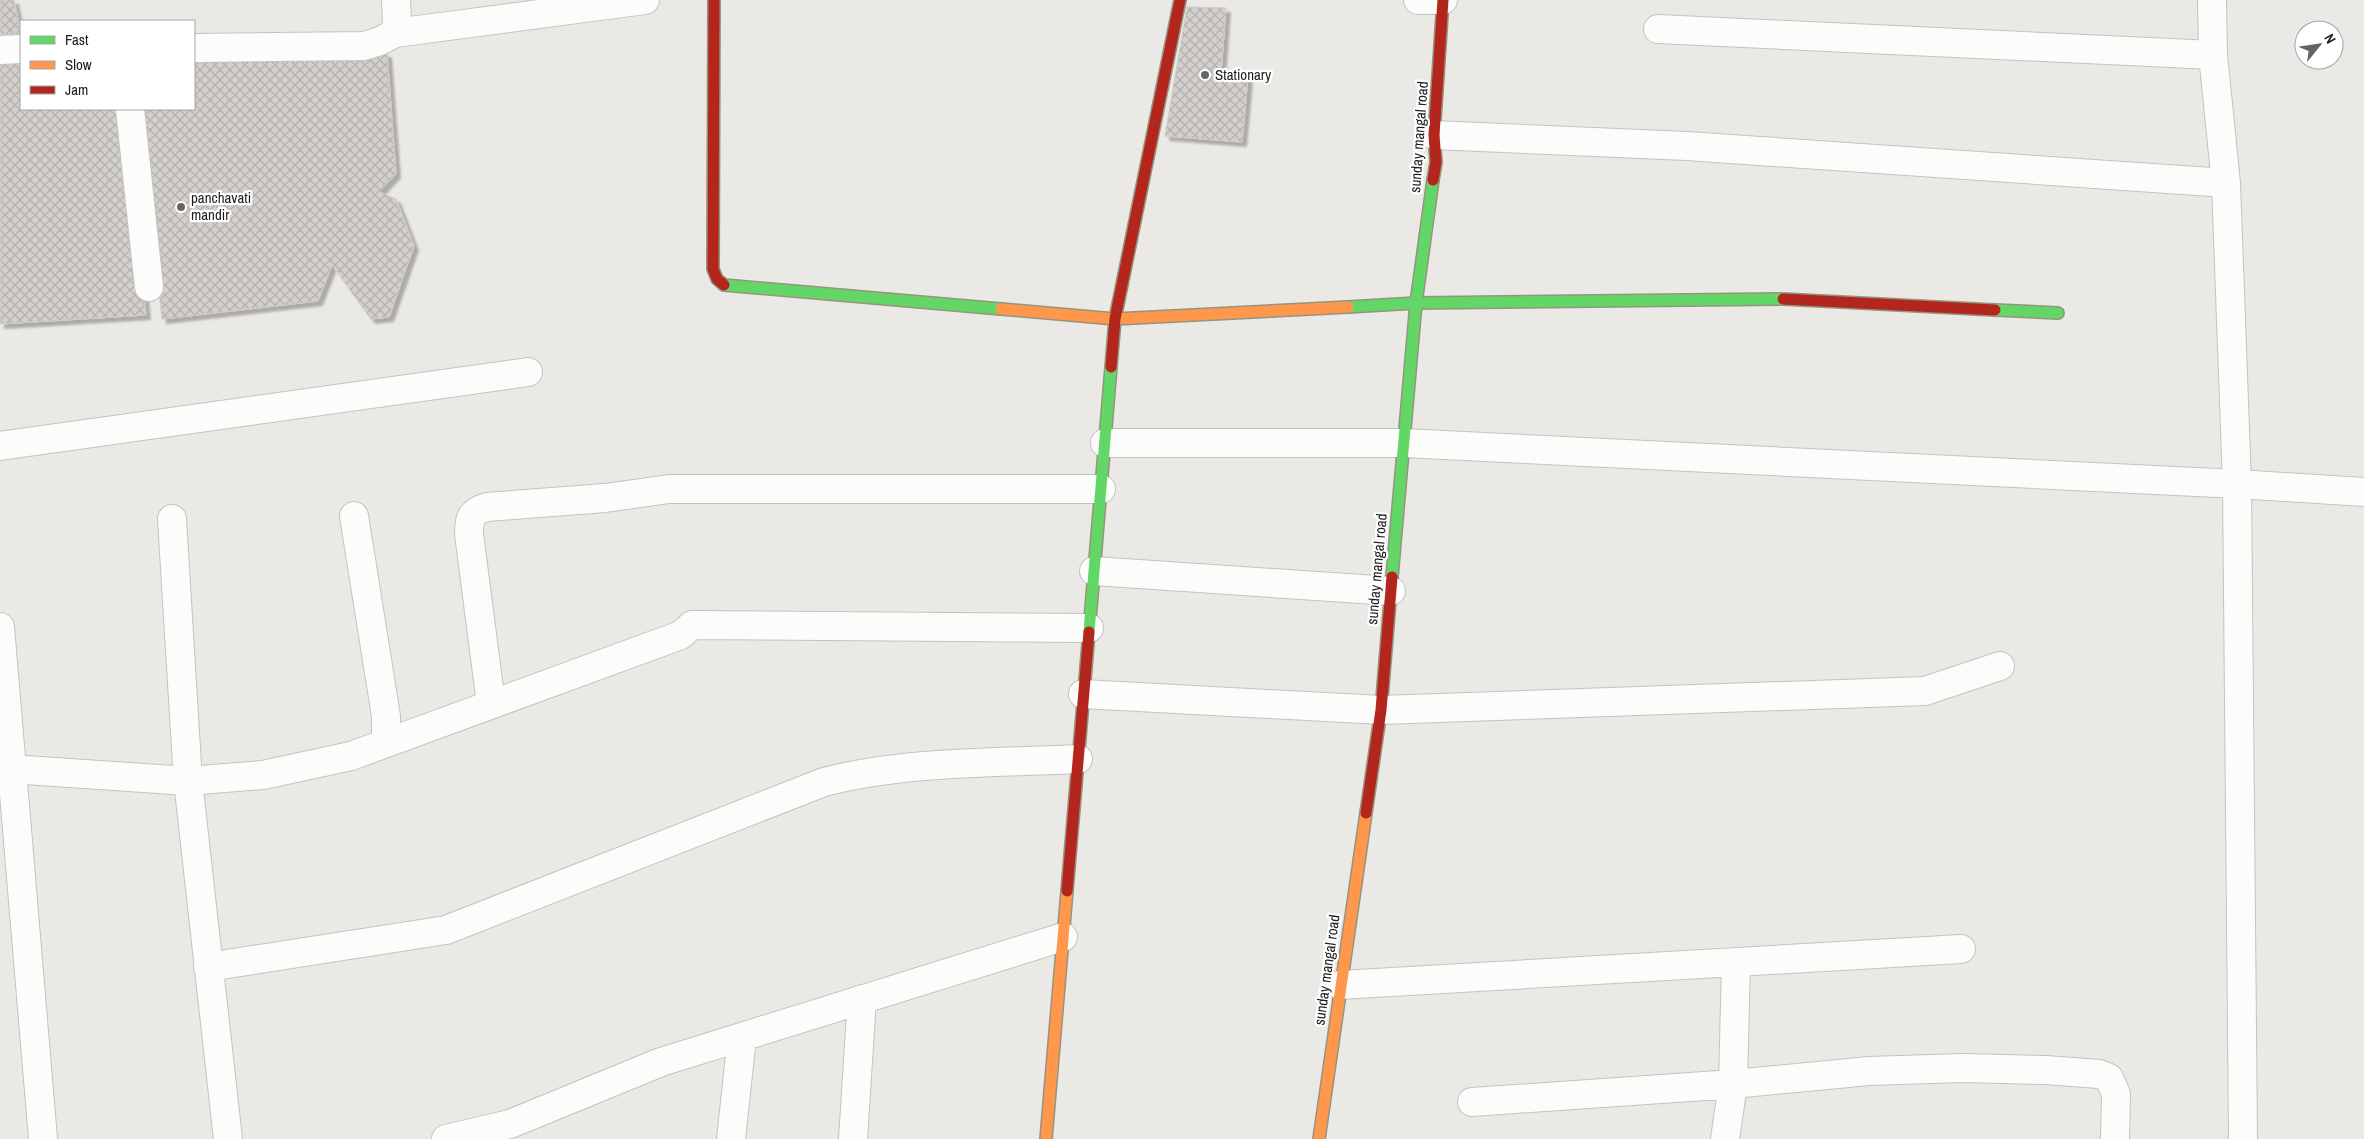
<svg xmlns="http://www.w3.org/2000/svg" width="2364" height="1139" font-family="'Archivo Narrow',sans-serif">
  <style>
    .building { fill: url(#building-cross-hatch); stroke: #cecbc7; filter: url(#shadow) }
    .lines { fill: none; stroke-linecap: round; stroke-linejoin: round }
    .street-casing { stroke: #c4c3c1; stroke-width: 30 }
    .fast-casing { stroke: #95957d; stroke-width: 14 }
    .slow-casing { stroke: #95957d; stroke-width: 14 }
    .jam-casing { stroke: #95957d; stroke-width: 14 }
    .street { stroke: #fcfcfb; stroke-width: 28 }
    .fast { stroke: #63d668; stroke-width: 11 }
    .slow { stroke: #ff974d; stroke-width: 11 }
    .jam { stroke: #b3261e; stroke-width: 11 }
    .poi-dot { fill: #656463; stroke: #fff; stroke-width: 2 }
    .labels { text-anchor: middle; stroke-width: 4.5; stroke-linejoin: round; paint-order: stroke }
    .poi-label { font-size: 15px; fill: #1d1d1d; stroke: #fff; text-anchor: start }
    .street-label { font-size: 15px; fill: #1d1d1d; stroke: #fff }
  </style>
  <defs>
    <pattern id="building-cross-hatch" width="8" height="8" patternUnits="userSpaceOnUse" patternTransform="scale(1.25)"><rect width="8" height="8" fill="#d2cfcc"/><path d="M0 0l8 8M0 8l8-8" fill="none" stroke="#b4b1af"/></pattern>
    <filter id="shadow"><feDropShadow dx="4.5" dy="4.5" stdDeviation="1" flood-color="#0004"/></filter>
  </defs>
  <rect width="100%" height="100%" fill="#ebe9e5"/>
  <path class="building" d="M0,0h14l7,34h-21z
    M1187,7l39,1 -5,65 27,4 -6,65 -77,-6z
    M387,53l9,121 -17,18 17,7 18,47 -25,71 -18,2 -39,-54 -14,36 -156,18 -22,-210h54v-51z
    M0,56h21v53h103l22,206 -146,9z"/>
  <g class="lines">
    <g class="street-casing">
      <path id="street" d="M1418,0h25
        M2212,0l1,55 13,128 11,301 6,655
        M1658,29l555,26
        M395,33l250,-33
        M194,48l170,-2 16,-5 15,-8 2,-11 -1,-22
        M0,50l21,-1
        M130,109l19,178
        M1434,135l253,11 539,37
        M1105,443h298l834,41 127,8
        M0,446l528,-74
        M354,516l32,200v27
        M172,519l16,262 40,358
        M1094,571l297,20
        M0,627l43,512
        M1083,694l298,16 544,-19 75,-25
        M491,704l-22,-170c0,-17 2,-22 18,-27l118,-9 64,-9h432
        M0,766l11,3 177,12 75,-6 88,-19 330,-121 11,-10 397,3
        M208,967l238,-37 378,-148c82,-21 169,-19 254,-23
        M1340,985l621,-36
        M1472,1102l261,-18 136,-13 94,-3 83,2 53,4 10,4 7,16 -1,45
        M446,1139l64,-15 151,-62 402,-125
        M731,1139l11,-102
        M853,1139l9,-140
        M1725,1139l8,-55 3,-122"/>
    </g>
    <g class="fast-casing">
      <path id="fast" d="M724,285l277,24
        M1348,307l68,-4 367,-4
        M1995,310l63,3
        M1392,577l24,-274 17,-123
        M1089,632l22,-265"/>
    </g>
    <g class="slow-casing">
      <path id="slow" d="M1001,309l114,10 233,-12
        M1046,1139l21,-248
        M1319,1139l47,-326"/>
    </g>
    <g class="jam-casing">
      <path id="jam" d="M714,0l-1,269 4,10 7,6
        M1433,180l3,-18 -2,-27 9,-135
        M1783,299l212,11
        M1111,367l4,-48 65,-319
        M1366,813l15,-103 11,-133
        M1067,891l22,-259"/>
    </g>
    <use href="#street" class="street"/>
    <use href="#fast" class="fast"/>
    <use href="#slow" class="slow"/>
    <use href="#jam" class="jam"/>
  </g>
  <g class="poi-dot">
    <circle cx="1205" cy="75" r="5"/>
    <circle cx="181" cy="207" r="5"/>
  </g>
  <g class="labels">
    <g class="poi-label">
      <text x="1215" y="80">Stationary</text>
      <text x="191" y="203">panchavati<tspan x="191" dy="17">mandir</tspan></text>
    </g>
    <g class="street-label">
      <text transform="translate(1419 137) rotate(-86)" y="5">sunday mangal road</text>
      <text transform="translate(1377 569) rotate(-85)" y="5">sunday mangal road</text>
      <text transform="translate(1327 970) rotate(-82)" y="5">sunday mangal road</text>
    </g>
  </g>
  <rect x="20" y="20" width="175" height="90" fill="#ffffff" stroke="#a5a5a5"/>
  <rect x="30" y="36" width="25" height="8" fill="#63d668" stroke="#a5a5a5"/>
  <text x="65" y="45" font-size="15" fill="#1d1d1d">Fast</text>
  <rect x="30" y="61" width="25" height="8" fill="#ff974d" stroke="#a5a5a5"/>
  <text x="65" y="70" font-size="15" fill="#1d1d1d">Slow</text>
  <rect x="30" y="86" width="25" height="8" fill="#b3261e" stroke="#a5a5a5"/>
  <text x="65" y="95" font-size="15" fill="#1d1d1d">Jam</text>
  <g transform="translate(2319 45) rotate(60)"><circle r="24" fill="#ffffff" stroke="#a5a5a5"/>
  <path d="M0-4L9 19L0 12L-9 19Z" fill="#656463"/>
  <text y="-8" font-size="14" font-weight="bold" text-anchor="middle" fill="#1d1d1d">N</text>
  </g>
</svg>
